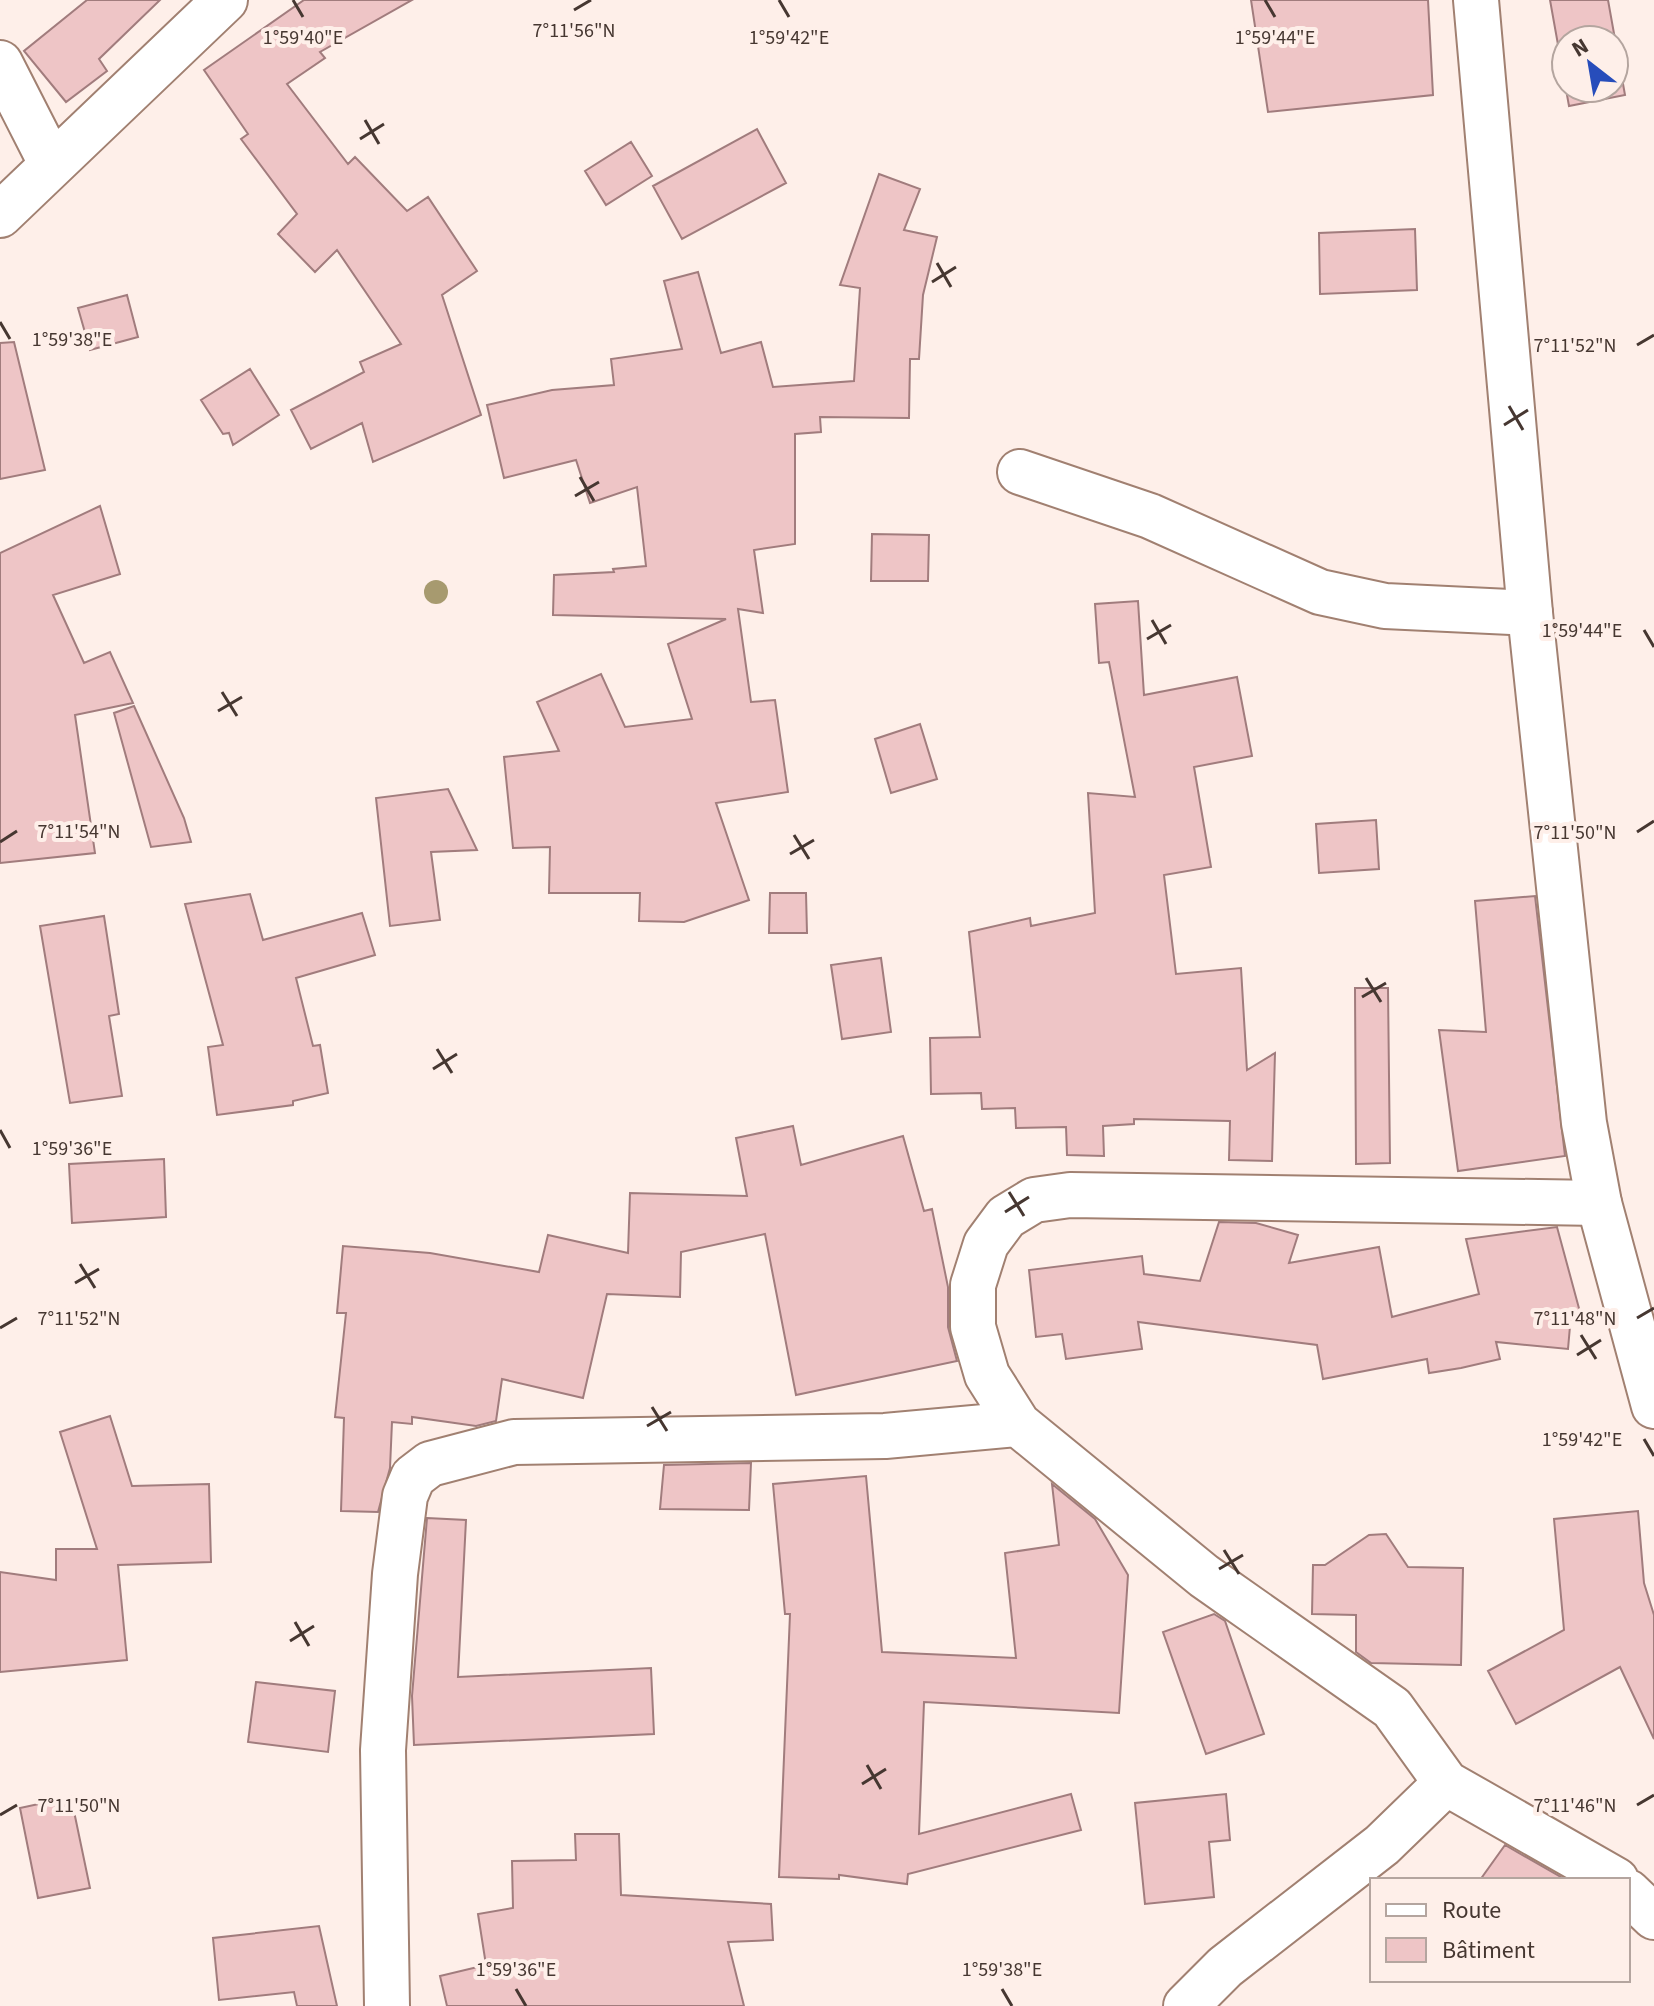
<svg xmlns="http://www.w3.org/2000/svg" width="1654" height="2006" font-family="'Source Sans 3',sans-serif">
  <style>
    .building { fill: #eec5c6; stroke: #a17c7d; stroke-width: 2; fill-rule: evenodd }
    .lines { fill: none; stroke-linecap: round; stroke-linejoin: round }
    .minor-casing { stroke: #a18071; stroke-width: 48 }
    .major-casing { stroke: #a18071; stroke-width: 48 }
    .minor { stroke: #fff; stroke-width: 44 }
    .major { stroke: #fff; stroke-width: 44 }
    .tree { fill: #a79a6f }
    .ticks { fill: none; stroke: #463731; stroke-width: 3 }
    .ticks-label { font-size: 20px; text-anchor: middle; fill: #463731; stroke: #feefe9; stroke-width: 8; stroke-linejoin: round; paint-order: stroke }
  </style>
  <rect width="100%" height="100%" fill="#feefe9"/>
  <path class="building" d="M87,0h73l-61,59 8,12 -41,31 -42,-51z
    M304,0h108l-92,52 5,6 -38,26 61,80 7,-7 52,54 21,-14 49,74 -35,24 39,120 -108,47 -11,-39 -51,26 -20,-39 73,-38 -4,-10 41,-18 -64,-94 -22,22 -37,-38 19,-20 -56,-75 7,-5 -44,-64z
    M1251,0h177l5,95 -165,17z
    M1550,0h58l17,95 -56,11zM1566,40h48v48h-48z
    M757,129l29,54 -104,56 -29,-53z
    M631,142l21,34 -46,29 -21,-34z
    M879,174l41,15 -16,41 33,7 -14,58 -4,64h-9l-1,59 -89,-1 1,15 -26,2v110l-41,6 9,63 -25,-4 13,93 24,-2 13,92 -72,11 33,97 -65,22 -45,-1 1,-28h-91l1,-46 -37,1 -9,-91 55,-6 -22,-49 64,-28 24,53 67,-8 -24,-75 58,-25 -173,-4 1,-40 60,-3 -1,-3 33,-3 -9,-79 -47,16 -14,-43 -72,18 -17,-73 65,-15 62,-5 -3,-26 71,-10 -18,-68 34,-9 23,81 40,-11 12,45 81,-6 6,-93 -20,-3z
    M1415,229l2,61 -97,4 -1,-61z
    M127,295l11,42 -48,13 -12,-42z
    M14,342l31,128 -45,9v-136z
    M250,369l29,46 -46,30 -4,-12 -6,1 -22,-34z
    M100,506l20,68 -67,21 31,68 26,-11 23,51 -58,12 20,138 -95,10v-310z
    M872,534l57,1 -1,46h-57z
    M1138,601l6,94 93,-18 15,79 -58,11 17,100 -47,8 12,99 65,-6 6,102 28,-17 -3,108 -43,-1 1,-39 -96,-2v5l-31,2 1,30 -37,-1 -1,-28 -50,1 -1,-20 -33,1 -1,-16 -50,1 -1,-56 50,-1 -11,-105 61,-14 1,8 64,-13 -7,-120 47,4 -26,-135 -10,1 -4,-59z
    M134,706l50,112 7,24 -40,5 -37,-134z
    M920,724l17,55 -46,14 -16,-54z
    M448,789l29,61 -46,2 9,68 -50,6 -14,-128z
    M1376,820l3,49 -60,4 -3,-49z
    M770,893h36l1,40h-38z
    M250,894l13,46 99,-27 13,42 -79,23 17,68 7,-1 8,48 -35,8v4l-76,10 -9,-68 15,-2 -38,-141z
    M1535,896l30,260 -107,15 -19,-141 47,2 -11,-131z
    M104,916l15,98 -10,2 13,80 -52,7 -30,-177z
    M881,958l10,74 -49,7 -11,-74z
    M1355,988h33l2,175 -34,1z
    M793,1126l8,39 102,-29 21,75 8,-2 16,78v40l9,34 -161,34 -31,-161 -84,18 -1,45 -73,-3 -24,104 -81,-19 -6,42 -20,5 -64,-9v7l-20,-2 -2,46 -12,44 -37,-1 3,-93 -9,-1 11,-104h-9l6,-67 87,7 109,19 9,-37 80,18 2,-60 117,3 -11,-58z
    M164,1159l2,58 -94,6 -3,-59z
    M1219,1222l37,1 42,12 -9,28 90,-16 13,70 87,-23 -13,-55 91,-12 23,85 -9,3 -3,34 -72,-7 4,17 -39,9 -32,5 -2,-14 -104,20 -6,-34 -179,-23 4,27 -76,10 -4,-25 -26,3 -7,-67 113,-14 2,18 56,7z
    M110,1416l22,70 77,-2 2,78 -93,3 9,95 -127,12v-100l56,8v-31h41l-37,-117z
    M751,1463l-2,47 -89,-1 4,-44z
    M866,1476l16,176 134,6 -11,-105 54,-8 -7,-61 43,35 33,56 -9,138 -195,-11 -5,132 152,-40 10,36 -173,44 -1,10 -68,-9v4l-60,-2 11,-263h-5l-12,-130z
    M1638,1511l6,72 10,32v124l-34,-72 -104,57 -28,-53 76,-41 -10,-111z
    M427,1518l39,2 -8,157 193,-9 3,66 -240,11 -2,-49z
    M1386,1534l22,33 55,1 -2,97 -90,-2 -15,-11v-37l-44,-1 1,-49h12l44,-30z
    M1214,1614l11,7 39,113 -58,20 -43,-122z
    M256,1682l79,9 -7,61 -80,-10z
    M1226,1794l4,46 -21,2 5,55 -69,7 -10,-101z
    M71,1797l19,91 -52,10 -18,-90z
    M575,1834h44l2,61 150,9 2,36 -45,2 16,64h-297l-7,-30 46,-11 -8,-51 35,-6 -1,-47 64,-1z
    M1505,1845l61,35h-86z
    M319,1926l18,80h-40l-3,-14 -75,8 -6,-62z"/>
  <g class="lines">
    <g class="minor-casing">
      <path id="minor" d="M0,63l52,102
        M0,215l225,-215
        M1020,472l130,44 170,76 65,14 145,7
        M1599,1203l-529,-8 -36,5 -28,17 -20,27 -13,41v42l14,48 31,49 186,152 188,132 54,75 170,97
        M1628,1892l26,25
        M387,2006l-4,-256 12,-176 10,-78 8,-19 17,-13 84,-22 371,-6 133,-12
        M1186,2006l39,-39 157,-122 64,-62"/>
    </g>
    <g class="major-casing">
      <path id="major" d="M1476,0l54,613 54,510 15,80 55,203"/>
    </g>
    <use href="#minor" class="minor"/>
    <use href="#major" class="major"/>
  </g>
  <circle class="tree" cx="436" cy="592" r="12"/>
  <path class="ticks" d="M293,0l10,17M779,0l10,17M1265,0l10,17M574,10l17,-10M365,120l14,24M360,139l24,-15M937,263l14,24M932,282l24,-15M0,322l10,17M1637,345l17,-10M1509,406l14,24M1504,425l24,-15M580,477l14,24M575,496l24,-14M1152,620l14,24M1644,630l10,17M1147,639l24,-14M222,692l15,24M218,711l24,-14M1637,832l17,-11M794,835l15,24M0,842l17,-11M790,854l24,-14M1366,978l15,24M1362,997l24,-14M437,1049l15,24M433,1069l24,-15M0,1130l10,18M1009,1192l15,24M1005,1212l24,-15M80,1264l15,24M75,1283l24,-14M1637,1318l17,-10M0,1328l17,-10M1581,1335l15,24M1577,1355l24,-15M652,1407l15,24M647,1426l24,-14M1644,1439l10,17M1224,1550l15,24M1219,1569l24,-14M295,1622l14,24M290,1641l24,-15M867,1765l14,24M862,1784l24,-15M1637,1805l17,-10M0,1815l17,-10M516,1989l10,17M1002,1989l10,17"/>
  <g class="ticks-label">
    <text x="574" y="37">7°11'56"N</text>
    <text x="303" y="44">1°59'40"E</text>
    <text x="789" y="44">1°59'42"E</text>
    <text x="1275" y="44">1°59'44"E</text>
    <text x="72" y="346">1°59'38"E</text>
    <text x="1575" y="352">7°11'52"N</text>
    <text x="1582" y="637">1°59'44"E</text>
    <text x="79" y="838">7°11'54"N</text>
    <text x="1575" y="839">7°11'50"N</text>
    <text x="72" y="1155">1°59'36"E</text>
    <text x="79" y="1325">7°11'52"N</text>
    <text x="1575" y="1325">7°11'48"N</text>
    <text x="1582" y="1446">1°59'42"E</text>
    <text x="79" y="1812">7°11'50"N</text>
    <text x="1575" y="1812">7°11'46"N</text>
    <text x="516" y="1976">1°59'36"E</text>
    <text x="1002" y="1976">1°59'38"E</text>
  </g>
  <rect x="1370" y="1878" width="260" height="104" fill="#feefe9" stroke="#b4a59f" stroke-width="2"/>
  <rect x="1386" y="1904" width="40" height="12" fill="#ffffff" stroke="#b4a59f" stroke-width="2"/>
  <text x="1442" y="1918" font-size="24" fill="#463731">Route</text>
  <rect x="1386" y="1938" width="40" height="24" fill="#eec5c6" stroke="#b4a59f" stroke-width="2"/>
  <text x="1442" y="1958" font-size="24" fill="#463731">Bâtiment</text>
  <g transform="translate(1590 64) rotate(329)"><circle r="38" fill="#feefe9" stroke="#b4a59f" stroke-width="2"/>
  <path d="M0-6L14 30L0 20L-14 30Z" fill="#274dbb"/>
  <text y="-12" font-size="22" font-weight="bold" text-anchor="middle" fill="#463731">N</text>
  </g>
</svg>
